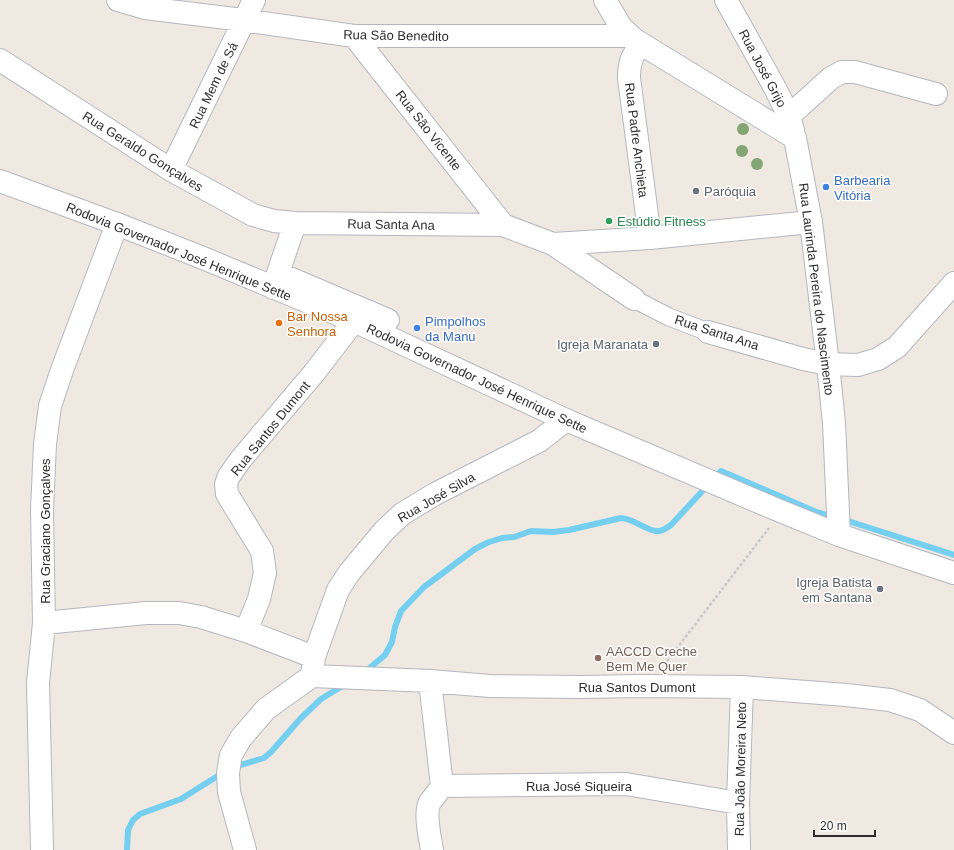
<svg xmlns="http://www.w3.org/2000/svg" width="954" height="850" font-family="Arial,sans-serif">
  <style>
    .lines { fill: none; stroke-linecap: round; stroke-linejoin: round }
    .stream { stroke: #75cff0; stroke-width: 6 }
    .pedestrian-casing { stroke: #b4b7c1; stroke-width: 19 }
    .minor-casing { stroke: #b4b7c1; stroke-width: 24 }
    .tertiary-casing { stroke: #b4b7c1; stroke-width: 24 }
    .secondary-casing { stroke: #b4b7c1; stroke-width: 24 }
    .path { stroke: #c9c9c9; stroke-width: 2.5; stroke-dasharray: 3 2; stroke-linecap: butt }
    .pedestrian { stroke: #fff; stroke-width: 17 }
    .minor { stroke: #fff; stroke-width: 22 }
    .tertiary { stroke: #fff; stroke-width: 22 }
    .secondary { stroke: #fff; stroke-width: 22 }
    .tree { fill: #84a574 }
    .shop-dot { fill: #3f7fe0; stroke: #fff; stroke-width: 1.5 }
    .worship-dot { fill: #6b7280; stroke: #fff; stroke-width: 1.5 }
    .leisure-dot { fill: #2e9e5b; stroke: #fff; stroke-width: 1.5 }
    .food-dot { fill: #e8710a; stroke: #fff; stroke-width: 1.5 }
    .education-dot { fill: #8d6e63; stroke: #fff; stroke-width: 1.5 }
    .labels { text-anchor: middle; stroke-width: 3; stroke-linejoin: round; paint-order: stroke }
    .street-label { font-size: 13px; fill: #2e2e2e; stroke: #fff }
    .shop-label { font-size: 13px; fill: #366cbe; stroke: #fff; text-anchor: start }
    .worship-label { font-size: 13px; fill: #5b616d; stroke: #fff; text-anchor: end }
    .leisure-label { font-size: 13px; fill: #27864d; stroke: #fff; text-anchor: start }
    .food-label { font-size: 13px; fill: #c56008; stroke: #fff; text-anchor: start }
    .education-label { font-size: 13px; fill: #785e54; stroke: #fff; text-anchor: start }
  </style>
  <rect width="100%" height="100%" fill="#efe9e1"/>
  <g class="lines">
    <path class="stream" d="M714,478l7,-7 93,40 19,6
      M842,519l112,36
      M366,671l19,-16 7,-13 3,-15 6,-16 23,-24 51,-38 14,-7 13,-4 12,-1 17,-6 22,1 16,-2 52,-12c13,1 23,11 35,13 5,1 11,-3 15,-6l37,-40
      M234,767l30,-9 7,-6 30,-34 20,-19 23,-14
      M127,850l1,-20 5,-10 7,-6 41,-15 43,-27"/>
    <g class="pedestrian-casing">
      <path id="pedestrian" d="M634,299l35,18 39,15"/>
    </g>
    <g class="minor-casing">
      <path id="minor" d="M118,0l27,8 90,11 119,17h276
        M726,0l49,88 14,28 4,14
        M354,36l149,189
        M641,44c-9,12 -12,18 -12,34l21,160
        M0,60l171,110 82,45 21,6 21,2 208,2 50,19 81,55
        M789,116l42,-38 11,-6h13l81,22
        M171,170l83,-170
        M553,244l97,-6 161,-16
        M285,276l103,44
        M273,288l22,-65
        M708,332l95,27 25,5 30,1 20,-6 19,-12 57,-64
        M44,623l102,-10h33l22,4 45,14 68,26
        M246,631l13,-32 6,-26 -3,-22 -35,-57 -1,-10 3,-8 12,-17 73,-86 40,-52
        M312,676l118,5 60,5 91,1 61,-1 100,1 104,8 44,5 30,10 34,23
        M430,681l12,105c-4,6 -8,11 -12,16 -6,11 0,35 2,48
        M442,786l184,-2 112,19
        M42,850l-4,-167 6,-60 -2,-113 3,-66 5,-38 12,-36 55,-146
        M245,850l-16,-58 -1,-19 3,-18 10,-17 25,-29 46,-33 2,-19 24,-67 11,-17 35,-42 18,-17 33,-20 104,-53 27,-21
        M739,850l-1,-47 4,-116"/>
    </g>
    <g class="tertiary-casing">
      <path id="tertiary" d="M605,0l16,27 14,13 160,98 16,84 17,142 6,59 5,112"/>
    </g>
    <g class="secondary-casing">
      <path id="secondary" d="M0,181l117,43 86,34 151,63 212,99 207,88 66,27 115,38"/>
    </g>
    <path class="path" d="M664,665l105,-137"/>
    <use href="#pedestrian" class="pedestrian"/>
    <use href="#minor" class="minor"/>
    <use href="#tertiary" class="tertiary"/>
    <use href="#secondary" class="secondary"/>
  </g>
  <g class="tree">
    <circle cx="743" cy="129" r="6"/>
    <circle cx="742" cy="151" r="6"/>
    <circle cx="757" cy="164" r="6"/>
  </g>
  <g class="shop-dot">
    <circle cx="826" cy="187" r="4"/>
    <circle cx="417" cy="328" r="4"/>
  </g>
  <g class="worship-dot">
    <circle cx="696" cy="191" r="4"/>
    <circle cx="656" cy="344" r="4"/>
    <circle cx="880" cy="589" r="4"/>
  </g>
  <circle class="leisure-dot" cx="609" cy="221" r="4"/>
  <circle class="food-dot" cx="279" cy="323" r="4"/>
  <circle class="education-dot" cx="598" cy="658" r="4"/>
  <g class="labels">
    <g class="street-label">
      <text transform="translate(396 35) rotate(1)" y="5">Rua São Benedito</text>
      <text transform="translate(763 68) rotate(62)" y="5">Rua José Grijo</text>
      <text transform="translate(213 85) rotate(-64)" y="5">Rua Mem de Sá</text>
      <text transform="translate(429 130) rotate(52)" y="5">Rua São Vicente</text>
      <text transform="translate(637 140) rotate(83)" y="5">Rua Padre Anchieta</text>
      <text transform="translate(143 151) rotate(32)" y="5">Rua Geraldo Gonçalves</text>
      <text transform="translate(391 224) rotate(1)" y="5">Rua Santa Ana</text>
      <text transform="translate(179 251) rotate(22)" y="5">Rodovia Governador José Henrique Sette</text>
      <text transform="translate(817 289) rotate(83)" y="5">Rua Laurinda Pereira do Nascimento</text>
      <text transform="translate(717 332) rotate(18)" y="5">Rua Santa Ana</text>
      <text transform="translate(477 378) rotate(25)" y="5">Rodovia Governador José Henrique Sette</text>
      <text transform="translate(270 428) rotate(-51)" y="5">Rua Santos Dumont</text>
      <text transform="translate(436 497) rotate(-30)" y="5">Rua José Silva</text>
      <text transform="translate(45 531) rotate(-90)" y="5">Rua Graciano Gonçalves</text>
      <text x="637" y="692">Rua Santos Dumont</text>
      <text transform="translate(740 769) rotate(-89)" y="5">Rua João Moreira Neto</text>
      <text x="579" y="791">Rua José Siqueira</text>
    </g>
    <g class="shop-label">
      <text x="834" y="185">Barbearia<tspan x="834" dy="15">Vitória</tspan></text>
      <text x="425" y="326">Pimpolhos<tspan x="425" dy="15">da Manu</tspan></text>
    </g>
    <g class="worship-label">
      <text x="704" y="196" text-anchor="start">Paróquia</text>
      <text x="648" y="349">Igreja Maranata</text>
      <text x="872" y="587">Igreja Batista<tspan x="872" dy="15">em Santana</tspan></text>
    </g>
    <g class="leisure-label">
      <text x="617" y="226">Estúdio Fitness</text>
    </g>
    <g class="food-label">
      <text x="287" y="321">Bar Nossa<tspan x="287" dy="15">Senhora</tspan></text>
    </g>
    <g class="education-label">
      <text x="606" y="656">AACCD Creche<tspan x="606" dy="15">Bem Me Quer</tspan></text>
    </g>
  </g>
  <path d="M814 830v6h61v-6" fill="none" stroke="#2e2e2e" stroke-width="2"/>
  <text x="820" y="830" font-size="12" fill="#2e2e2e" stroke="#ffffff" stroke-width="3" paint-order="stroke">20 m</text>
</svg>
